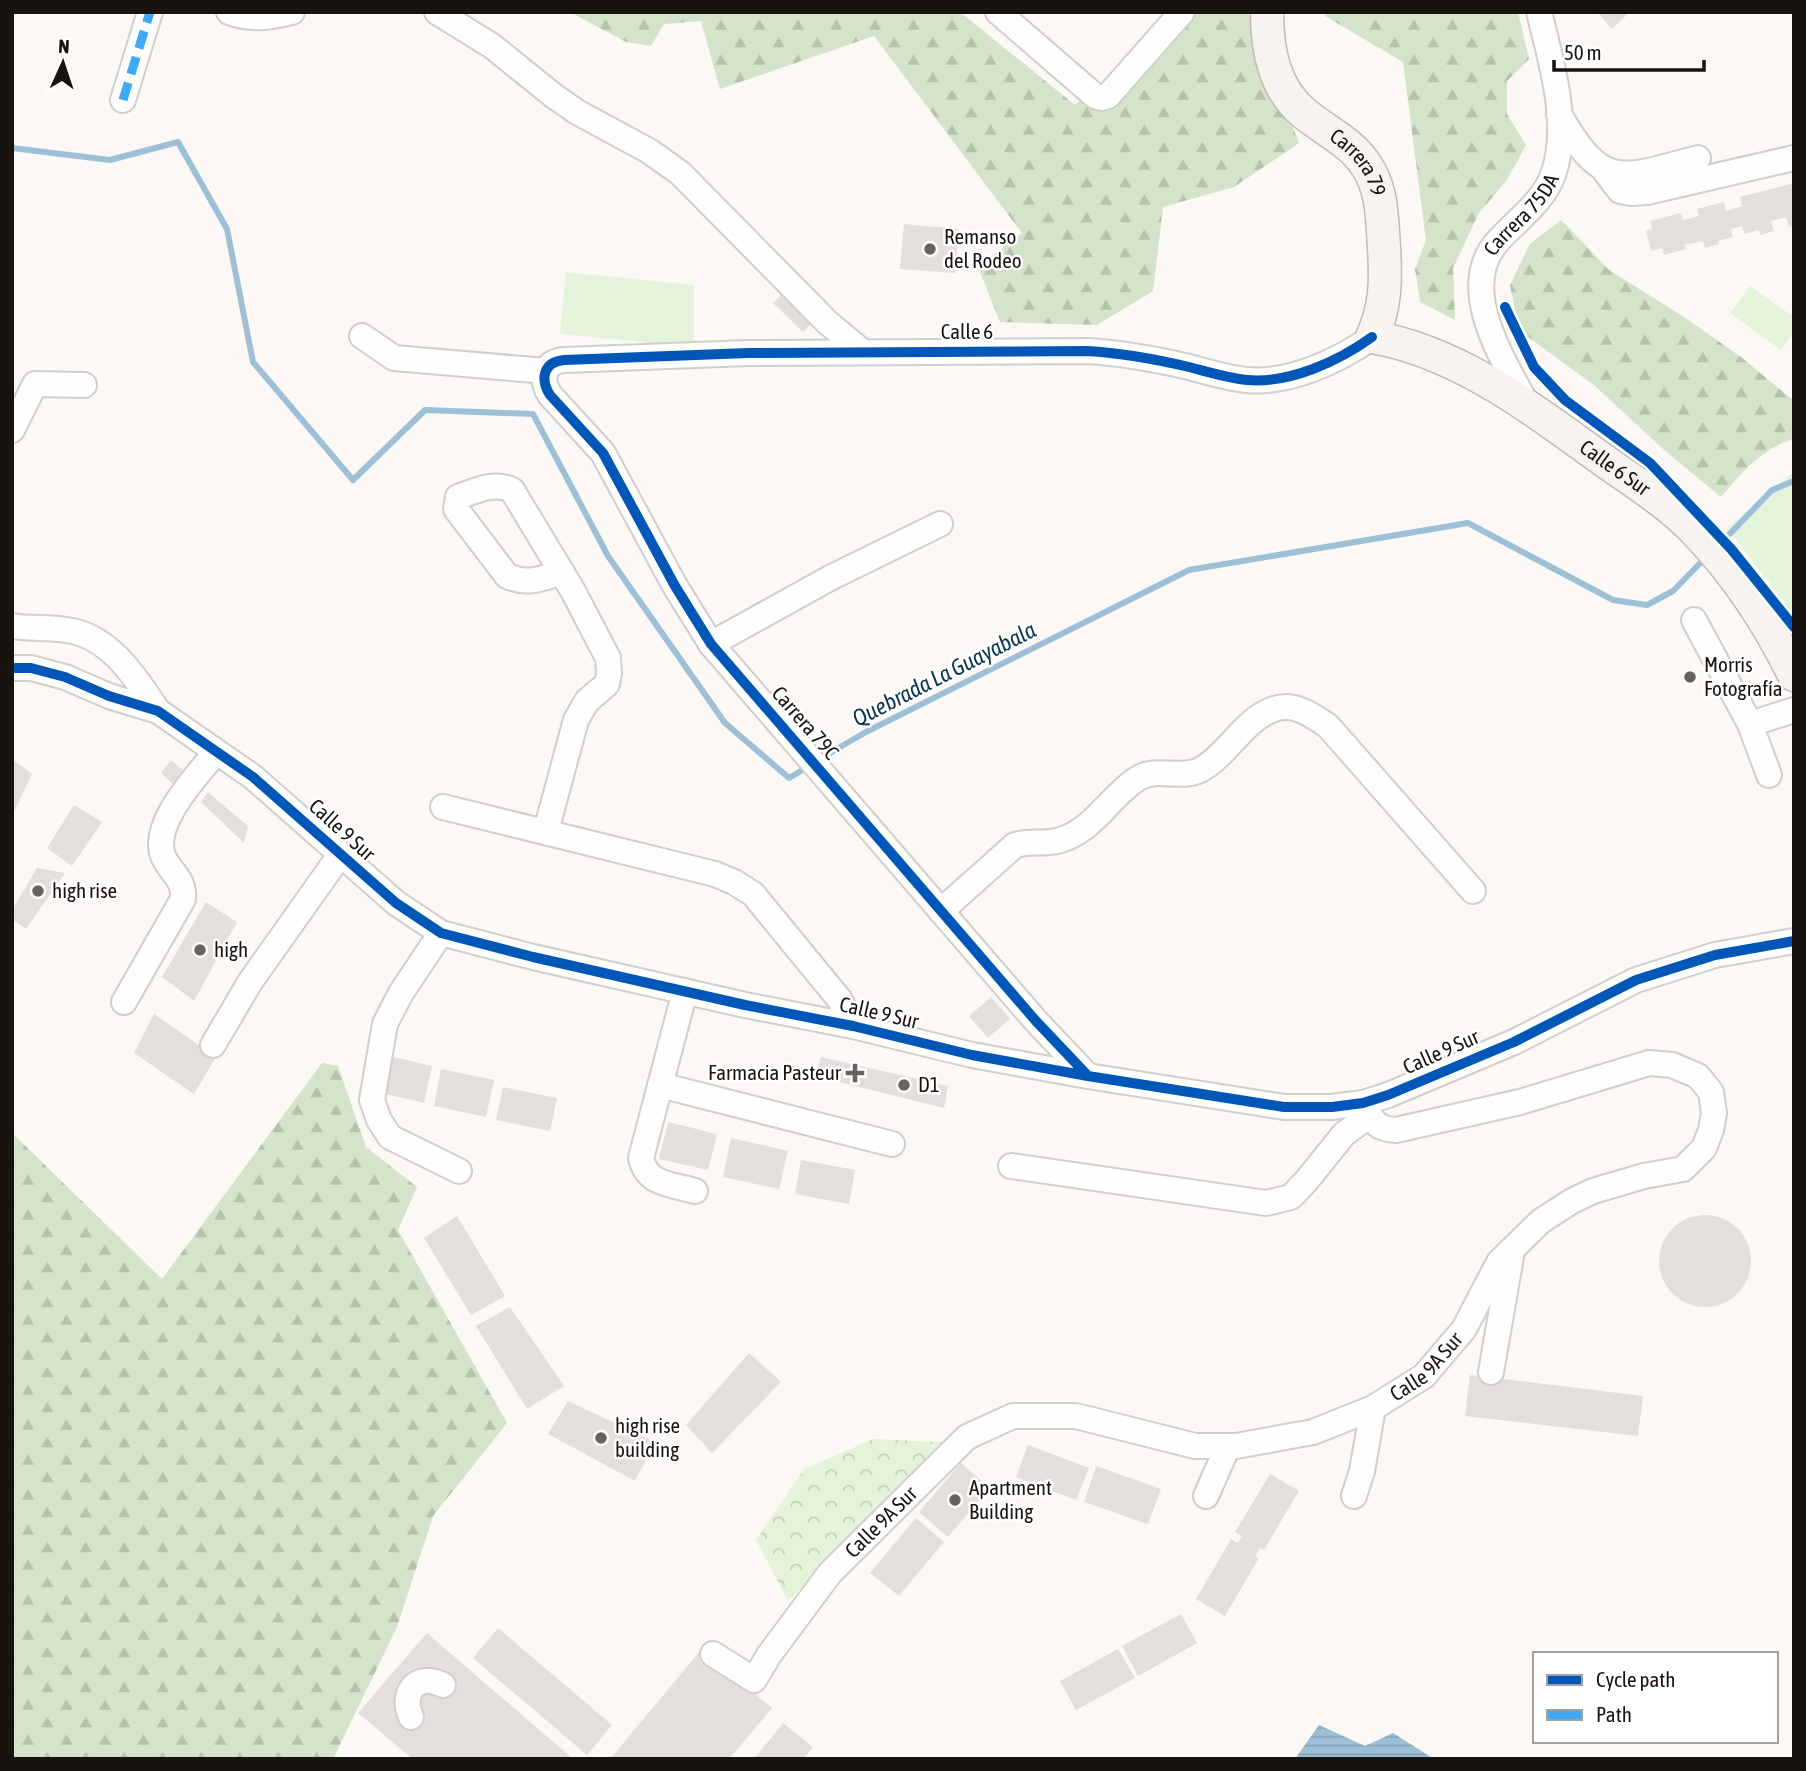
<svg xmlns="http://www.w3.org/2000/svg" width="1806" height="1771" font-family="'Asap Condensed',sans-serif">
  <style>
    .grass { fill: #e4f4db }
    .forest { fill: url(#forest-firs) }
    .park { fill: url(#park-crowns) }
    .water { fill: url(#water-rules) }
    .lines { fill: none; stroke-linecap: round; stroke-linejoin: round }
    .stream { stroke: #9dc0d6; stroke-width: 6 }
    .building { fill: #e4dfdc }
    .minor-casing { stroke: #d2ceca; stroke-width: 28 }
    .major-casing { stroke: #c3bbb5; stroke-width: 35 }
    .minor { stroke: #fefefe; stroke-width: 24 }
    .major { stroke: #f7f3f0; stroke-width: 32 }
    .quiet { stroke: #3fa9f5; stroke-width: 9; stroke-dasharray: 18 9; stroke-linecap: butt }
    .cycleway-casing { stroke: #fff; stroke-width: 15 }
    .cycleway { stroke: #0057b8; stroke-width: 10 }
    .poi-dot { fill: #686360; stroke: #fff; stroke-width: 2.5 }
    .labels { text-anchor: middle; stroke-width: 5; stroke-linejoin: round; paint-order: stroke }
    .street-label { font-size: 21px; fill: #19130f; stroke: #fff }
    .poi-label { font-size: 21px; fill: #19130f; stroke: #fff; text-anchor: start }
    .water-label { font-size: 23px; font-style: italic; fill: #0a364d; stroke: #fff }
  </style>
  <defs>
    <pattern id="forest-firs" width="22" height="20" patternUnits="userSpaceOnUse" patternTransform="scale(1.75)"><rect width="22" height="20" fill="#d3e4ca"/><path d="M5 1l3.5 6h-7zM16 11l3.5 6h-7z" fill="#b5c3ac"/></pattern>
    <pattern id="park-crowns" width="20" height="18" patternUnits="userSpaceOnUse" patternTransform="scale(1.75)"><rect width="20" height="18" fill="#e4f4db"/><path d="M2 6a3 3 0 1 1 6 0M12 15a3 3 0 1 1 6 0" fill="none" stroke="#c3d0bb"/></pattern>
    <pattern id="water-rules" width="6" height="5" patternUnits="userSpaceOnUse" patternTransform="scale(1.75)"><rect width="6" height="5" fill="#9dc0d6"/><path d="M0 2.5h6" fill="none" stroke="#87a4b6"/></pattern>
  </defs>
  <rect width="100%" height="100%" fill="#fbf8f5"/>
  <path class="grass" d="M566,272l128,13v62l-134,-13z
    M1750,286l44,31v15l-13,18 -51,-37z
    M1794,472v143l-67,-87z"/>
  <path class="forest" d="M570,12h390l115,93 110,-93h63l51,131 -65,44 -71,20 -10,84 -56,34 -97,-3 -22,-55 44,-34 -148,-197 -154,53 -19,-68 -37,3 -13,22 -25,-4z
    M1325,12h193l11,47 -22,22v33l19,31 -19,35 -28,33 -26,55 2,52 -35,-18 -5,-33 11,-29 -23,-178 -78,-46z
    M1561,220l48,50 75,47 57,40 53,44v38c-32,9 -52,33 -73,58l-59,-49 -67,-62 -76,-56 -9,-45 20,-41z
    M322,1063l16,3 28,81 51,40 -19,43 109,193 -74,93 -36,111 -64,132h-321v-626l150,146z"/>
  <path class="park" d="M873,1439l69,3 -154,159 -32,-61 48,-71z"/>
  <path class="water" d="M1319,1725l46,21 28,-13 41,26h-139z"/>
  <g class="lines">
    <path class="stream" d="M12,148l98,12 68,-18 49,87 26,133 100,118 72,-70 108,4 75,142 117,167 64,55 20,-12
      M1720,544l52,-54 22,-9
      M818,760l48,-28 323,-162 279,-47 145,77 34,5 26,-14 34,-35"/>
  </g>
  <path class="building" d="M1597,12h33l-18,17z
    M1794,183v43l-5,1 -3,-10 -15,4 3,10 -14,4 -1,-5 -15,4 -2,-8 -11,3 2,8 -15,4 1,3 -14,4 -2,-7 -18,4 1,4 -22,6 -2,-7 -11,3 -5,-20 6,-2 -2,-8 31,-8 2,7 16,-4 -2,-7 27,-7 2,9 16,-5 -2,-9z
    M904,224l55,5 -4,44 -55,-4z
    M785,291l30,29 -12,12 -30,-29z
    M12,759l20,15 -20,42z
    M171,760l18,15 -9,16 -19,-18z
    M208,792l40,34 -4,17 -43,-41z
    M74,805l28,17 -30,44 -25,-18z
    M37,868l28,5 -39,56 -14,-10v-9z
    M206,902l31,20 -43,79 -32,-24z
    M991,997l19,22 -22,19 -19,-22z
    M154,1014l62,43 -22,37 -60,-41z
    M385,1055l47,11 -8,37 -47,-11z
    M821,1057l127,29 -4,22 -129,-32z
    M441,1069l53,11 -8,37 -52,-11z
    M503,1087l54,11 -7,33 -54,-11z
    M668,1122l49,12 -9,36 -49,-11z
    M731,1138l57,13 -9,38 -56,-12z
    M801,1160l54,10 -6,34 -54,-10z
    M1659 1261a46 46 0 1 1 92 0a46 46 0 1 1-92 0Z
    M457,1216l48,80 -34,19 -47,-77z
    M510,1307l54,79 -37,23 -51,-83z
    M749,1353l32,29 -69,71 -26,-28z
    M1470,1375l173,21 -5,40 -173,-20z
    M568,1401l87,41 -20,39 -87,-47z
    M1028,1445l61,23 -13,32 -60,-23z
    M961,1463l29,25 -42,49 -29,-25z
    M1096,1466l65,23 -13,35 -64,-22z
    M1270,1474l29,17 -35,59 -4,-2 -5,8 4,2 -34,58 -29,-17 35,-60 7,4 4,-7 -7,-4z
    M916,1518l28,24 -45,54 -29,-23z
    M1181,1614l16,29 -59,33 -16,-30z
    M498,1628l114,97 -25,30 -114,-97z
    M427,1633l146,126h-160l-55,-46z
    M1118,1649l17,29 -59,32 -16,-29z
    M701,1650l71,58 -43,51h-119z
    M783,1723l30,24 -10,12h-49z"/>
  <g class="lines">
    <g class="minor-casing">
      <g id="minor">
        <path d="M229,12c22,8 40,6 63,0"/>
        <path d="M437,12l55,34 62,50 23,16 72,39 31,22 148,150 35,29"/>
        <path d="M998,12l97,84 7,2 6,-2 74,-84"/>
        <path d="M123,100l27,-88"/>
        <path d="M1559,114c44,78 63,64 139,44"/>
        <path d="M1604,170l16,21 11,2 16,-1 147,-34"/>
        <path d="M362,336l32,22 152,13"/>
        <path id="s1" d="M1529,408c-24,-45 -74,-120 -31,-167 19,-21 45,-39 55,-66 18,-50 -2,-114 -14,-163"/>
        <path d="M12,430l23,-46 49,1"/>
        <path d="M1694,620l56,104 44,-14"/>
        <path d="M12,626c18,3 37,1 55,4 43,6 69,48 91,81"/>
        <path d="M711,644l119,-66 110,-54"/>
        <path d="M12,668h19l34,9 44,19 49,15 95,66 143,126 45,30 92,24 212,48 108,21 119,29 116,21 196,31h48l31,-4 25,-8 126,-53 122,-62 79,-25 79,-14"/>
        <path d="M1750,724l19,51"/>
        <path d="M443,807l272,67 19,8 19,12 87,106 13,26"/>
        <path d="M546,831l30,-111 11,-19 20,-17 2,-11 -1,-15 -35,-67 -61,-101c-18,-9 -37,1 -54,7l-2,12 51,67c20,9 34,3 55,-4"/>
        <path d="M941,911l74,-66c14,-4 28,-1 42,-4 35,-8 52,-44 80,-62 19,-13 43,1 63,-9 27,-14 44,-51 74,-61 20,-7 38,6 54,17l145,165"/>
        <path d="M441,933l-40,60 -16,31 -13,76 7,20 11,17 69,34"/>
        <path d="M685,991l-44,167c6,27 30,26 54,33"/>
        <path d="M124,1002l59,-103c2,-20 -13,-27 -20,-43 -12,-33 34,-80 53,-104"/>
        <path d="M213,1045l37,-63 90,-127"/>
        <path d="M1088,1076l-53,-56 -324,-376 -36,-58 -72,-133 -53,-58c-10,-16 -7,-33 14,-35l184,-7 339,-2c35,2 68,8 102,16 19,5 38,11 58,13 42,4 92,-19 125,-43"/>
        <path d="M660,1085l232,59"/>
        <path d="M1011,1166l255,37 25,-6 16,-17 37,-46 26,-19"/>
        <path d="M1491,1372l21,-121"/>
        <path d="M1206,1496l22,-50"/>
        <path d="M1354,1496l8,-25 11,-63"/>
        <path id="s2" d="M713,1654l41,26 15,-25 61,-82 137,-136 46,-21h63l119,30h41l77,-14 60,-24 51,-32 40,-47 35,-67 42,-41 31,-20 21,-10 51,-15 39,-7 21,-21 7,-18 3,-17 -3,-21 -13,-16 -26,-11 -23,-2 -129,39 -124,28c-22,-1 -23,-10 -33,-27"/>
        <path d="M411,1717c-11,-25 6,-45 32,-32"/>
      </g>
    </g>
    <g class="major-casing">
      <g id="major">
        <path id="s3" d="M1267,12c0,38 7,77 38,102 21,17 46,28 61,51 17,25 16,54 18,83 2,32 2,59 -12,89 88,15 163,74 234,125 31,22 65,43 92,72 39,41 71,90 96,141"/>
      </g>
    </g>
    <use href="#minor" class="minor"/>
    <use href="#major" class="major"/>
    <path class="quiet" d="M123,100l27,-88"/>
    <g class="cycleway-casing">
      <path id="cycleway" d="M1505,307l29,60 31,33 85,63 82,87 62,77
        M12,668h19l34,9 44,19 49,15 95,66 143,126 45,30 92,24 212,48 108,21 119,29 116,21 196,31h48l31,-4 25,-8 126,-53 122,-62 79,-25 79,-14
        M1088,1076l-53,-56 -324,-376 -36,-58 -72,-133 -53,-58c-10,-16 -7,-33 14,-35l184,-7 339,-2c35,2 68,8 102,16 19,5 38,11 58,13 42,4 92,-19 125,-43"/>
    </g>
    <use href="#cycleway" class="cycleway"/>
  </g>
  <g class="poi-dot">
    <circle cx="930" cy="249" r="7"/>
    <circle cx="1690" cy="677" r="7"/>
    <circle cx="38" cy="891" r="7"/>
    <circle cx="200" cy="950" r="7"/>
    <path d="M851.5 1062.5h7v7h7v7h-7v7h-7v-7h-7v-7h7z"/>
    <circle cx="904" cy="1085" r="7"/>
    <circle cx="601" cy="1438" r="7"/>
    <circle cx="955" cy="1500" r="7"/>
  </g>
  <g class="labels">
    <g class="street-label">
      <text dy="7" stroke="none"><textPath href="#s3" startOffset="186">Carrera 79</textPath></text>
      <text dy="7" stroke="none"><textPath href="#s1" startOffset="217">Carrera 75DA</textPath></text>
      <text x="967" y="339">Calle 6</text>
      <text dy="7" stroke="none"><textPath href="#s3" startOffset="648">Calle 6 Sur</textPath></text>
      <text transform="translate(805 723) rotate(49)" y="7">Carrera 79C</text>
      <text transform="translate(342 830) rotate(42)" y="7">Calle 9 Sur</text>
      <text transform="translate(879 1013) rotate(13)" y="7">Calle 9 Sur</text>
      <text transform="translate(1441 1052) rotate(-24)" y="7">Calle 9 Sur</text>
      <text dy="7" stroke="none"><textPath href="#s2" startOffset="861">Calle 9A Sur</textPath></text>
      <text dy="7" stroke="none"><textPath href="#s2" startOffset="252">Calle 9A Sur</textPath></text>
    </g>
    <g class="poi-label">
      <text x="944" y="244">Remanso<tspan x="944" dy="24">del Rodeo</tspan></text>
      <text x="1704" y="672">Morris<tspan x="1704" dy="24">Fotografía</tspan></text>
      <text x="52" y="898">high rise</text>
      <text x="214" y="957">high</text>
      <text x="841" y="1080" text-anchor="end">Farmacia Pasteur</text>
      <text x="918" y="1092">D1</text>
      <text x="615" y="1433">high rise<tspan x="615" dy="24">building</tspan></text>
      <text x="969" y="1495">Apartment<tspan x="969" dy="24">Building</tspan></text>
    </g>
    <g class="water-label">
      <text transform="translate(944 674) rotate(-27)" y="8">Quebrada La Guayabala</text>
    </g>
  </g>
  <rect width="1806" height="1771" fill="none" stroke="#19130f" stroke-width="28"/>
  <rect x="1533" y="1652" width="245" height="91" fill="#ffffff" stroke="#a3a19f" stroke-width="2"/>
  <rect x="1547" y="1675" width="35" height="10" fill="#0057b8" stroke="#a3a19f" stroke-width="2"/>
  <text x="1596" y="1687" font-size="21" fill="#19130f">Cycle path</text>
  <rect x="1547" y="1710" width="35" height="10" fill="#3fa9f5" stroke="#a3a19f" stroke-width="2"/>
  <text x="1596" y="1722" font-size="21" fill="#19130f">Path</text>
  <g transform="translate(63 63) rotate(3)" stroke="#ffffff" stroke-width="5" paint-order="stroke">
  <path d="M0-5L12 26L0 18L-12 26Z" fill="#19130f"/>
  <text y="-10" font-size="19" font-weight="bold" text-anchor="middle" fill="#19130f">N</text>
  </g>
  <path d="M1554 60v10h150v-10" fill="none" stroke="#19130f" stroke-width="3.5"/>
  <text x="1564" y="60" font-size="21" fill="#19130f" stroke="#ffffff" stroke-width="5" paint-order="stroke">50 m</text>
</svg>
